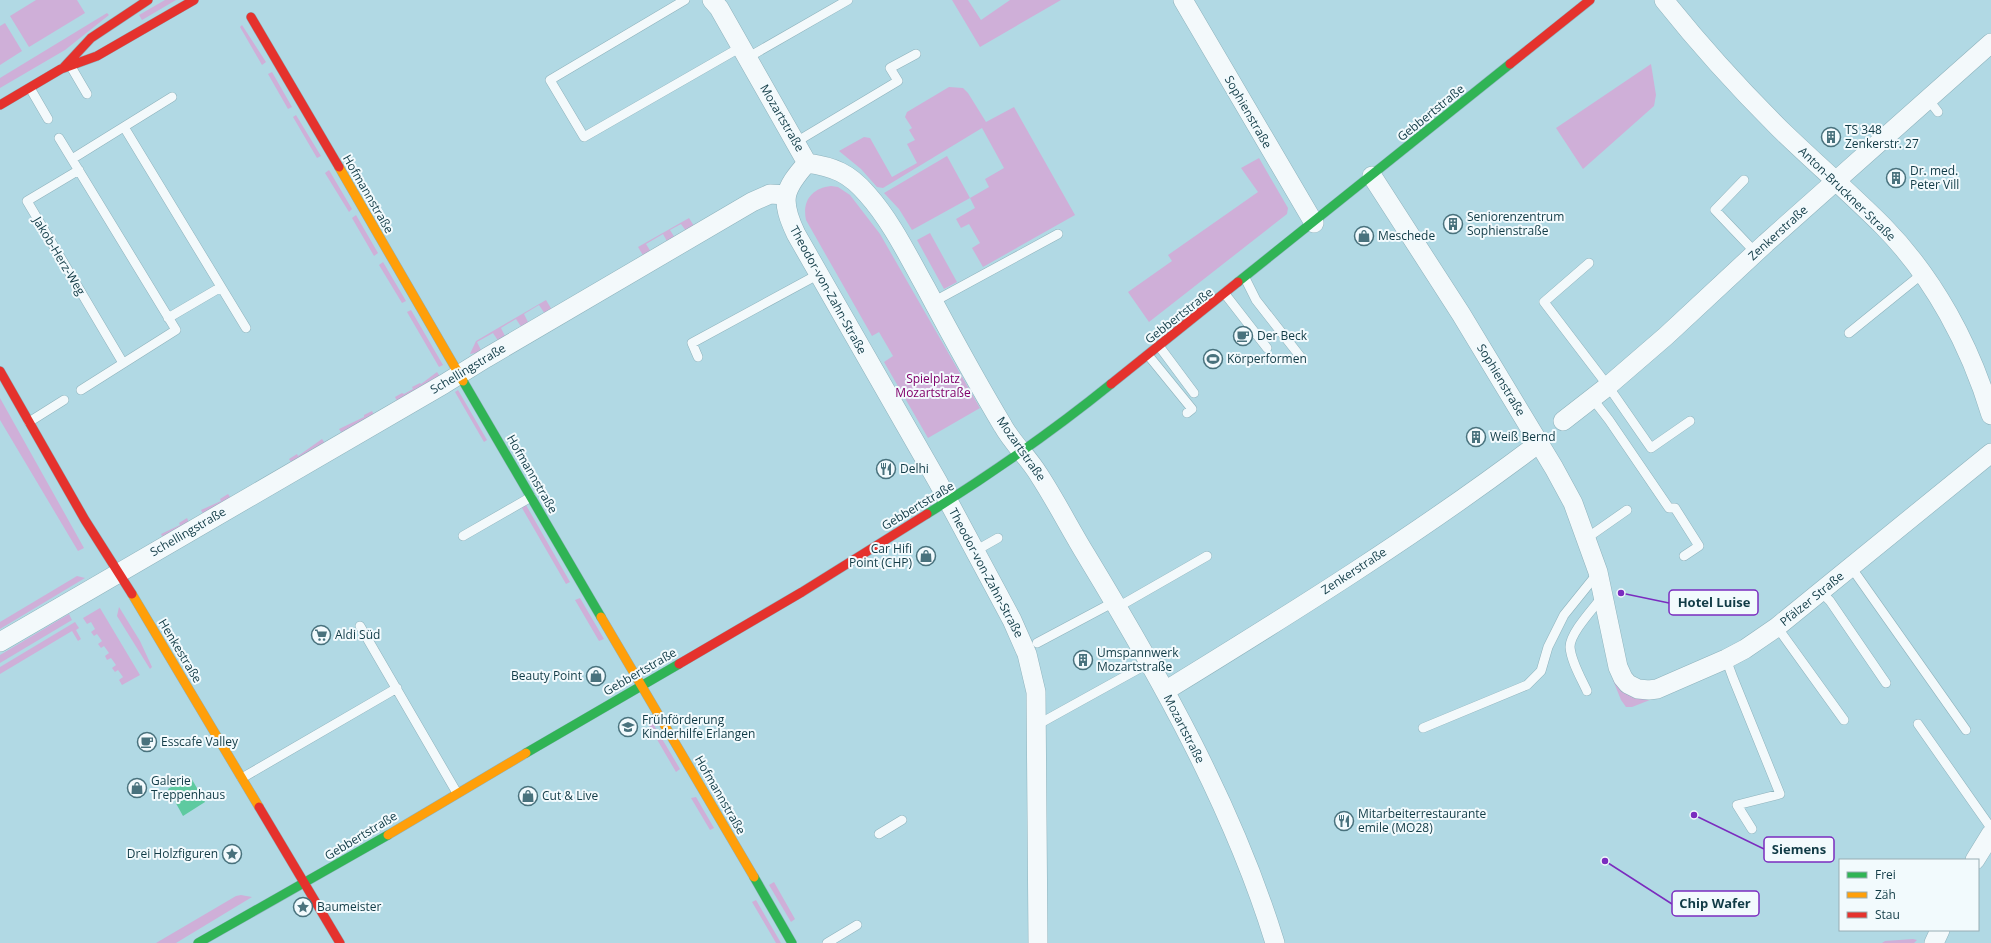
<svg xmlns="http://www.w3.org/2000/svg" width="1991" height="943" font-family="'Open Sans',sans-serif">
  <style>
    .green { fill: #cfafd8 }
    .water { fill: #5ecaa0 }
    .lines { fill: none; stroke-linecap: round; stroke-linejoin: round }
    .lane-casing { stroke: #8db2bc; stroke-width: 10 }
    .street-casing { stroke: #8db2bc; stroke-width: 20 }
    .fast-casing { stroke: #8db2bc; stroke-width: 10 }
    .slow-casing { stroke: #8db2bc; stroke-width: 10 }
    .jam-casing { stroke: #8db2bc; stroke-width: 10 }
    .lane { stroke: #f3f9fb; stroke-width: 9 }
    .street { stroke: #f3f9fb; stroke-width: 19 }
    .fast { stroke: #30b455; stroke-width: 9 }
    .slow { stroke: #ff9f0a; stroke-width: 9 }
    .jam { stroke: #e5322d; stroke-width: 9 }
    .labels { text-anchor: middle; stroke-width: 4; stroke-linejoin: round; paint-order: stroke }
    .street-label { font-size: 12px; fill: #113b46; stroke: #f2fafd }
    .poi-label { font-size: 12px; fill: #113b46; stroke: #f2fafd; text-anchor: start }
    .park-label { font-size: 12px; fill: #81006a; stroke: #f2fafd }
    .leader { fill: none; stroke: #7b2cbf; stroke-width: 1.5 }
    .callout-dot { fill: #7b2cbf; stroke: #f2fafd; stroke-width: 1.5 }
    .callout { fill: #f2fafd; stroke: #7b2cbf; stroke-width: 1.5 }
    .callout-label { font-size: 13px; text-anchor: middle; font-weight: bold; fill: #113b46 }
  </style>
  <rect width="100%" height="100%" fill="#b1d9e4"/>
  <path class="green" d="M36,0h41l8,13 -56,34 -19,-31z
    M165,0h11l-34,20 -3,-5z
    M952,0h16l13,20 29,-20h51l-81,47z
    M107,13l2,2 -44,35 -65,38v-10z
    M5,23l17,28 -22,14v-39z
    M242,25l24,37 -4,3 -22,-38z
    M1651,64l5,31 -2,11 -71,63 -27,-41z
    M272,72l20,35 -4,2 -20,-35z
    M949,87l14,1 5,5 18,29 28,-15 61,108 -92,52 -11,-19 8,-5 -11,-19 -8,4 -5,-9 19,-11 -5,-10 -58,32 -13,-21 -15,-16 63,-37 23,42 19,-11 -4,-8 19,-11 -22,-40 -99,60 -6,-1 -16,-18 -22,-18 25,-14 6,1 22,39 25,-14 -10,-19 8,-4 -6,-10 3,-2 -7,-11 2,-5z
    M296,115l25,41 -4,2 -24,-41z
    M1259,158l29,50 -1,6 -138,108 -21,-30 44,-31 -4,-6 90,-63 -17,-24z
    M329,170l23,39 -3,3 -24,-39z
    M831,186l7,1 12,8 30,39 100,174 -52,30 -44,-76 9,-6 -14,-24 -7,4 -66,-116c-4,-19 6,-32 25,-34z
    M356,215l22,38 -4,3 -22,-38z
    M689,218l5,8 -8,5 -5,-7 -11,6 5,8 -7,5 -5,-9 -17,10 5,8 -7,5 -6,-10z
    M930,233l27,49 -13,7 -27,-49z
    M383,262l23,39 -4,2 -23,-38z
    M546,300l6,10 -7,4 -6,-9 -15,9 5,10 -7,4 -6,-9 -15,9 5,10 -7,4 -6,-9 -16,9 5,10 -12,2 6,-13z
    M411,310l32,55 -4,2 -32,-55z
    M437,372l4,6 -43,25 -3,-6 7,-4 2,1 9,-5 -1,-2 8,-4 1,1z
    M458,390l29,50 -3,2 -29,-50z
    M0,398l84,150 -6,3 -78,-131z
    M372,411l3,6 -32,18 -4,-6 25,-12v-2z
    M322,439l4,6 -33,20 -4,-6 8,-5 1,2z
    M228,494l4,6 -28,16 -3,-6 20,-9 -1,-2z
    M526,505l44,77 -4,2 -44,-76z
    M187,518l3,7 -26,15 -3,-6 19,-9 -1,-2z
    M77,576l8,2 -85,51v-7z
    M580,598l24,41 -5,2 -24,-41z
    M119,607l21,34 12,26 -2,2 -33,-53z
    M100,608l40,67 -18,10 -3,-5 4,-3 -5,-7 -3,2 -3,-4 4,-3 -5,-7 -4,2 -2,-4 4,-3 -5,-7 -3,2 -3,-4 4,-3 -5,-7 -3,2 -3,-4 4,-3 -4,-7 -4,2 -4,-6z
    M69,614l3,6 -72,43v-8z
    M75,622l4,6 -3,2 5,9 -3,2 -6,-10 -72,43v-7z
    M1613,680l42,18 -23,9h-6l-5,-7z
    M652,722l28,47 -4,3 -28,-48z
    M696,797l18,31 -4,2 -19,-32z
    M774,882l21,37 -4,3 -22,-37z
    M241,895l11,2 -76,46h-20l80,-47z
    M756,900l25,43h-5l-24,-41z
    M1913,939l4,1 -3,3h-32l3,-2z"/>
  <path class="water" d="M190,776l15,26 -22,14 -15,-27z"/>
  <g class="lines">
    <g class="lane-casing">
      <path id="lane" d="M685,0l-135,80 34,57 157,-90
        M747,58l101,-58
        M70,65l17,29
        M30,88l18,31
        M1928,99l10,13
        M124,127l122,201
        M59,138l117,192 -95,60
        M796,142l102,-61 -8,-13 26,-14
        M72,159l100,-62
        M79,170l-52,31 96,162
        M1744,180l-29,30 41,43
        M1589,263l-45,39 64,84 43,62 39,-27
        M1245,278l11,22 47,60
        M1225,294l42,54
        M933,302l125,-68
        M168,318l53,-31
        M1849,333l73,-59
        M1159,346l35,47
        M1148,355l44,54 -5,4
        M698,357l-6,-14 127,-69
        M1592,398l17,22 60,88h6l24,38 -15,10
        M29,422l35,-22
        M463,536l68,-39
        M1587,538l40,-28
        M975,551l23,-13
        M1851,567l115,163
        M1821,592l9,9 56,82
        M1118,607l89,-51
        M360,626l97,167
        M1777,627l67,93
        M1037,643l77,-41
        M1726,659l7,19 47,116 -43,11 15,24
        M1587,691c-6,-13 -16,-30 -17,-44 0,-14 23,-38 32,-50
        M1918,724l73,104
        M1037,725l112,-62
        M1423,728l104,-43 14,-14 7,-24 16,-32 33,-41
        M242,778l155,-90
        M879,834l23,-14
        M827,943l30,-18"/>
    </g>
    <g class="street-casing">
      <path id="street" d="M712,0l7,8 88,155
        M1183,0l131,223
        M1664,0c35,44 75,88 115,128 34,33 70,64 104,98 51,52 87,119 108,189
        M807,163c27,4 42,10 60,31 25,28 41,62 59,94 25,47 50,93 77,138 10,18 26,32 36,49 17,26 31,54 47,80 74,122 147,251 189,388
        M807,163c-24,27 -27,37 -11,71l142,248 74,138 15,34 9,38 2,251
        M1372,176l89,138 93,154 19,35 25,69 20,95 5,11 5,6 10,5 11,1 8,-1 69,-30 19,-10 32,-22 214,-174
        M1563,421l45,-35 58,-50 100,-93 225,-200
        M0,642l444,-258 42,-26 266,-156 18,-8 16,1
        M1165,691c127,-78 255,-158 374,-248
        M1975,860l16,-26
        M1934,943l6,-13"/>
    </g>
    <g class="fast-casing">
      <path id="fast" d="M1238,282l272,-218
        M463,381l138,236
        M927,514c64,-40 126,-83 184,-130
        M526,753l153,-89
        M754,877l38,66
        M198,943l190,-108"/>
    </g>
    <g class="slow-casing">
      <path id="slow" d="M339,167l124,214
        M132,594l127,213
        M601,617l153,260
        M388,835l138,-82"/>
    </g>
    <g class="jam-casing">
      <path id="jam" d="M251,17l88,150
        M1510,64l80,-64
        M64,67l27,-29 57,-38
        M0,105l61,-36 36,-13 97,-56
        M0,371l85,149 47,74
        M1111,384l127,-102
        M679,664l123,-72 125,-78
        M259,807l81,136"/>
    </g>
    <use href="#lane" class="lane"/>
    <use href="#street" class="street"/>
    <use href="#fast" class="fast"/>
    <use href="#slow" class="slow"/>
    <use href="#jam" class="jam"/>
  </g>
  <defs>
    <g id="building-ring" transform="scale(1)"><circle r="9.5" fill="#f2fafd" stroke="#49727d" stroke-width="1.5"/><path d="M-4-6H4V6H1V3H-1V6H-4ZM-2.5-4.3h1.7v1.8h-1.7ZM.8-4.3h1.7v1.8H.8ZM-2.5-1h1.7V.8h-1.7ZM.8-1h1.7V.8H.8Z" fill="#49727d"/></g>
    <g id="shop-ring" transform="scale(1)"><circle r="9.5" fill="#f2fafd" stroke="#49727d" stroke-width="1.5"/><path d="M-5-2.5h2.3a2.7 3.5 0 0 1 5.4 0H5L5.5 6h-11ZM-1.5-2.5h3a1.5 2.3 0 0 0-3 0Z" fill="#49727d"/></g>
    <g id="cafe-ring" transform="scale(1)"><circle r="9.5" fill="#f2fafd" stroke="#49727d" stroke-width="1.5"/><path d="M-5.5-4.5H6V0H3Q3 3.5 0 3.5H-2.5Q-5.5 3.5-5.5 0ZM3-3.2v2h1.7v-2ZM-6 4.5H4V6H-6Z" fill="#49727d"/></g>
    <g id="stadium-ring" transform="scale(1)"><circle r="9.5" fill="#f2fafd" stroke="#49727d" stroke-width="1.5"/><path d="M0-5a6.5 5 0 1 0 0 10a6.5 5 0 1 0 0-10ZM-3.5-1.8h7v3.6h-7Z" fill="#49727d"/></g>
    <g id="restaurant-ring" transform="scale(1)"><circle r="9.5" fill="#f2fafd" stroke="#49727d" stroke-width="1.5"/><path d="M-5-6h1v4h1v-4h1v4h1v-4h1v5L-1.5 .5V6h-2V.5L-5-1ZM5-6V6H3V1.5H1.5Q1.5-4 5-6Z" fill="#49727d"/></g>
    <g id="supermarket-ring" transform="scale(1)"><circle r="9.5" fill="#f2fafd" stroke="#49727d" stroke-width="1.5"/><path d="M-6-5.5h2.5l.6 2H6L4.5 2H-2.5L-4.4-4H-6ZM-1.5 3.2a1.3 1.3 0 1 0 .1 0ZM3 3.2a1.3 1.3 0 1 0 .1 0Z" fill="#49727d"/></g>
    <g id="school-ring" transform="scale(1)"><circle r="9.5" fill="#f2fafd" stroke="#49727d" stroke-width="1.5"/><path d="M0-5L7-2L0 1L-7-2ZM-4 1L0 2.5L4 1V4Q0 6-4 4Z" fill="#49727d"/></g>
    <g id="sight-ring" transform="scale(1)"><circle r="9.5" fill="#f2fafd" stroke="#49727d" stroke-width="1.5"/><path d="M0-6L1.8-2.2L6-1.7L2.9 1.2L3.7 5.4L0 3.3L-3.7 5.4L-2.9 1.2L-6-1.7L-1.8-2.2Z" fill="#49727d"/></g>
  </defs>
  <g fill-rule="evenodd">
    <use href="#building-ring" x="1831" y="137"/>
    <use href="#building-ring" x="1896" y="178"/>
    <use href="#building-ring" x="1453" y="224"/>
    <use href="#shop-ring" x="1364" y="236"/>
    <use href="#cafe-ring" x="1243" y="336"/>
    <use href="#stadium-ring" x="1213" y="359"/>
    <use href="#building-ring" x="1476" y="437"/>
    <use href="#restaurant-ring" x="886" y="469"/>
    <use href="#shop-ring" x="926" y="556"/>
    <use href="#supermarket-ring" x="321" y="635"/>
    <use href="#building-ring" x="1083" y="660"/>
    <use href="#shop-ring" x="596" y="676"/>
    <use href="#school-ring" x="628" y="727"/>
    <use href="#cafe-ring" x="147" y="742"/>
    <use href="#shop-ring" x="137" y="788"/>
    <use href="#shop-ring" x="528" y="796"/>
    <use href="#restaurant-ring" x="1344" y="821"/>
    <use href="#sight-ring" x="232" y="854"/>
    <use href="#sight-ring" x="303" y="907"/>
  </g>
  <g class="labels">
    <g class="street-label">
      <text transform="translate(1248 112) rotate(60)" y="4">Sophienstraße</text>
      <text transform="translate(1431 113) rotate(-39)" y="4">Gebbertstraße</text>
      <text transform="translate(782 118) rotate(60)" y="4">Mozartstraße</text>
      <text transform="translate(368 194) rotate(60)" y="4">Hofmannstraße</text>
      <text transform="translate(1847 194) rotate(44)" y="4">Anton-Bruckner-Straße</text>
      <text transform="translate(1778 233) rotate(-42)" y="4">Zenkerstraße</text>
      <text transform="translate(59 256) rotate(59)" y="4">Jakob-Herz-Weg</text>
      <text transform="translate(828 290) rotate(61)" y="4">Theodor-von-Zahn-Straße</text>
      <text transform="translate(1179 316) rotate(-38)" y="4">Gebbertstraße</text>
      <text transform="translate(468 369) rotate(-31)" y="4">Schellingstraße</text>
      <text transform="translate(1501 380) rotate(59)" y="4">Sophienstraße</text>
      <text transform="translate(1021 449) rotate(55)" y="4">Mozartstraße</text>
      <text transform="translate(532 474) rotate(60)" y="4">Hofmannstraße</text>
      <text transform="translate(918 506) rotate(-31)" y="4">Gebbertstraße</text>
      <text transform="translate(188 532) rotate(-30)" y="4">Schellingstraße</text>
      <text transform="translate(1354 571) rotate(-33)" y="4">Zenkerstraße</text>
      <text transform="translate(986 573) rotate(62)" y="4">Theodor-von-Zahn-Straße</text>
      <text transform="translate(1812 599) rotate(-39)" y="4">Pfälzer Straße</text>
      <text transform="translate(180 651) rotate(59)" y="4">Henkestraße</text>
      <text transform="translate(640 672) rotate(-30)" y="4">Gebbertstraße</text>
      <text transform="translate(1184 729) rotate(63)" y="4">Mozartstraße</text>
      <text transform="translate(720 795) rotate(60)" y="4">Hofmannstraße</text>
      <text transform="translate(361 836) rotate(-31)" y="4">Gebbertstraße</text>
    </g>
    <g class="poi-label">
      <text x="1845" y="134">TS 348<tspan x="1845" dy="14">Zenkerstr. 27</tspan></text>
      <text x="1910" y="175">Dr. med.<tspan x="1910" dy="14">Peter Vill</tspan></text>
      <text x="1467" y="221">Seniorenzentrum<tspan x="1467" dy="14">Sophienstraße</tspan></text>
      <text x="1378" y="240">Meschede</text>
      <text x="1257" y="340">Der Beck</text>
      <text x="1227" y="363">Körperformen</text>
      <text x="1490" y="441">Weiß Bernd</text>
      <text x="900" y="473">Delhi</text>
      <text x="912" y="553" text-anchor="end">Car Hifi<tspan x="912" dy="14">Point (CHP)</tspan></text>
      <text x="335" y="639">Aldi Süd</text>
      <text x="1097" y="657">Umspannwerk<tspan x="1097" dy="14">Mozartstraße</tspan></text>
      <text x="582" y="680" text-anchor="end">Beauty Point</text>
      <text x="642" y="724">Frühförderung<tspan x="642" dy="14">Kinderhilfe Erlangen</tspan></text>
      <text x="161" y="746">Esscafe Valley</text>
      <text x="151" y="785">Galerie<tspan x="151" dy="14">Treppenhaus</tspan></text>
      <text x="542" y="800">Cut &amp; Live</text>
      <text x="1358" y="818">Mitarbeiterrestaurante<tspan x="1358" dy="14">emile (MO28)</tspan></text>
      <text x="218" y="858" text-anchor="end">Drei Holzfiguren</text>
      <text x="317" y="911">Baumeister</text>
    </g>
    <g class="park-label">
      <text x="933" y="383">Spielplatz<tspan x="933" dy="14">Mozartstraße</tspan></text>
    </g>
  </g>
  <path class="leader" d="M1621 593L1669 603M1694 815L1764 849M1605 861L1672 904"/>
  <g class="callout-dot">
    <circle cx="1621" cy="593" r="4"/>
    <circle cx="1694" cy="815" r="4"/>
    <circle cx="1605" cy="861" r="4"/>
  </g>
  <g class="callout">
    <rect x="1669" y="590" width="89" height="25" rx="4"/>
    <rect x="1764" y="837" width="70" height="25" rx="4"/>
    <rect x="1672" y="891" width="87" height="25" rx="4"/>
  </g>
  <g class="callout-label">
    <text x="1714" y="607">Hotel Luise</text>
    <text x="1799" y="854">Siemens</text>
    <text x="1715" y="908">Chip Wafer</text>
  </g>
  <rect x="1839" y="859" width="140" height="72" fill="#f2fafd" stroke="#98aeb4"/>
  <rect x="1847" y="872" width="20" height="6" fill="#30b455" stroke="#98aeb4"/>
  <text x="1875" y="879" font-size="12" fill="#113b46">Frei</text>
  <rect x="1847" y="892" width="20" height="6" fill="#ff9f0a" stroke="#98aeb4"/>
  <text x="1875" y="899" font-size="12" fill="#113b46">Zäh</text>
  <rect x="1847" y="912" width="20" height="6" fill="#e5322d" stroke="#98aeb4"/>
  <text x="1875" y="919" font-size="12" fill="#113b46">Stau</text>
</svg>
